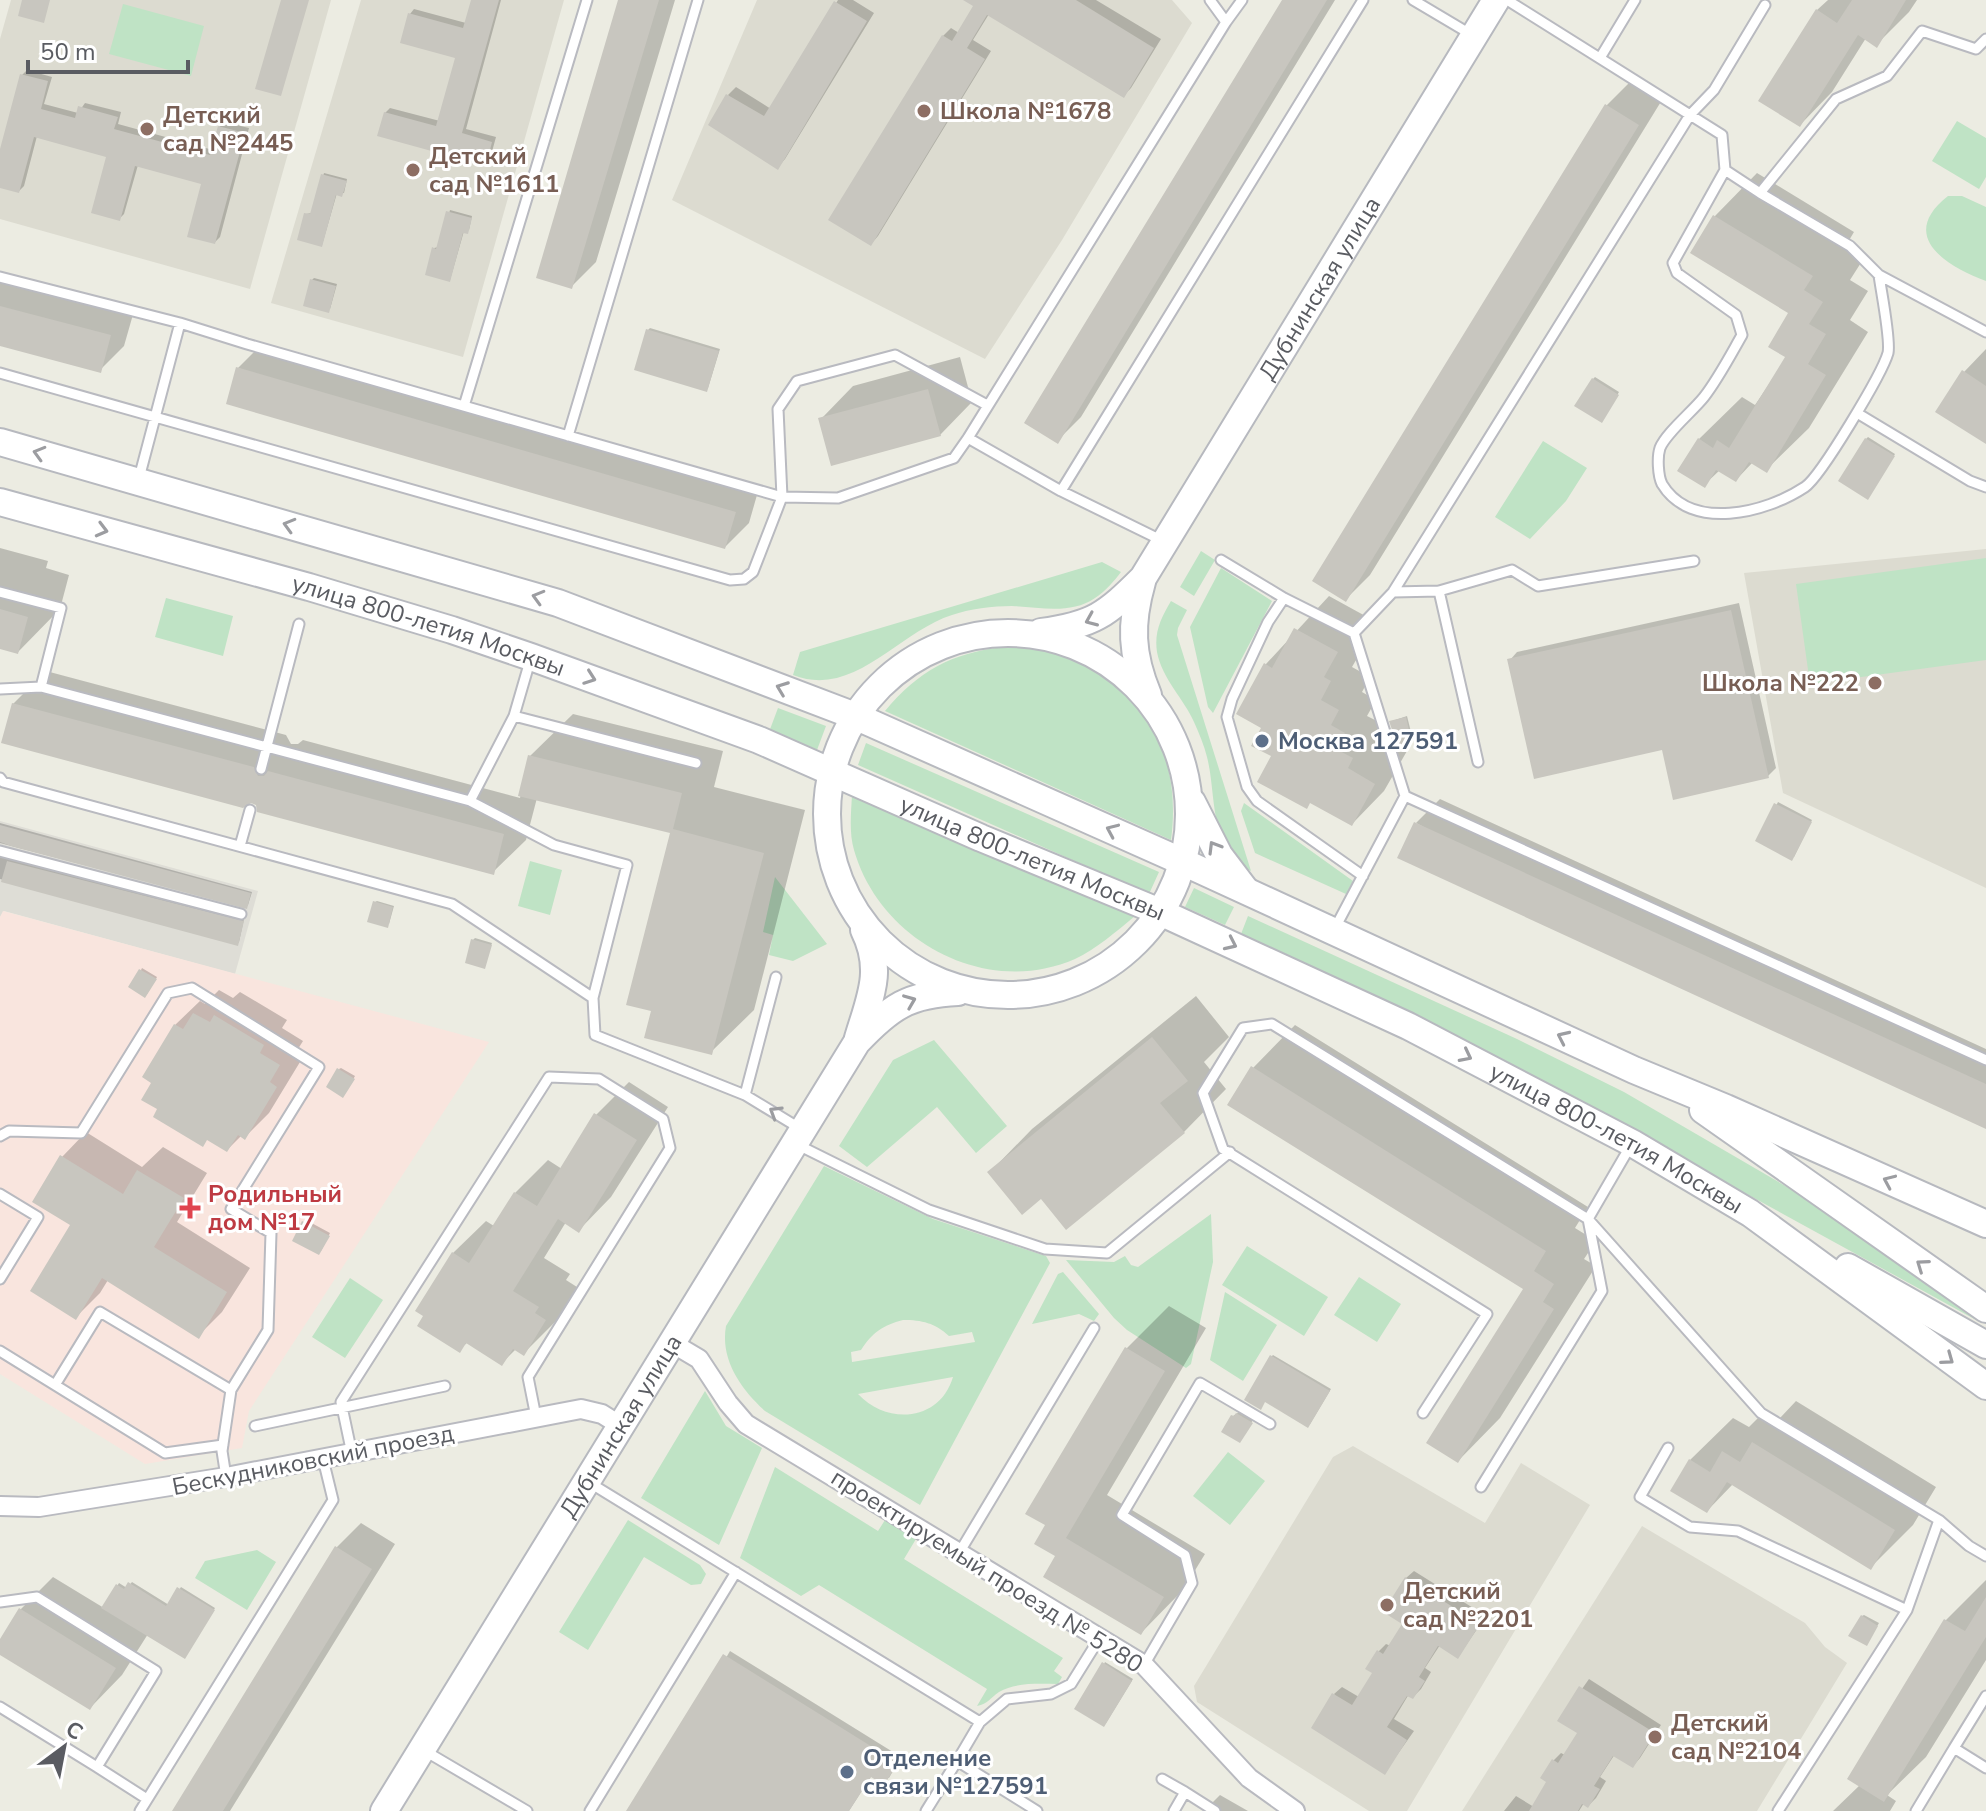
<svg xmlns="http://www.w3.org/2000/svg" width="1986" height="1811" font-family="'Nunito Sans',sans-serif">
  <style>
    .industrial { fill: #deddd6 }
    .education { fill: #dcdbd0 }
    .medical { fill: #f9e5de }
    .green { fill: #bfe3c5; fill-rule: evenodd }
    .shadow { fill: #0003 }
    .building { fill: #c8c6bf }
    .lines { fill: none; stroke-linecap: round; stroke-linejoin: round }
    .lane-casing { stroke: #b9bac0; stroke-width: 13 }
    .street-casing { stroke: #b9bac0; stroke-width: 22 }
    .secondary-casing { stroke: #b7b9bf; stroke-width: 30 }
    .lane { stroke: #fff; stroke-width: 9 }
    .street { stroke: #fff; stroke-width: 18 }
    .secondary { stroke: #fff; stroke-width: 26 }
    .oneway { stroke: #9c9da1 }
    .education-dot { fill: #8d6e63; stroke: #fff; stroke-width: 3 }
    .service-dot { fill: #5c6f8a; stroke: #fff; stroke-width: 3 }
    .health-dot { fill: #e0444e; stroke: #fff; stroke-width: 3 }
    .labels { text-anchor: middle; stroke-width: 6; stroke-linejoin: round; paint-order: stroke }
    .education-label { font-size: 24px; font-weight: bold; fill: #785e54; stroke: #fff; text-anchor: start }
    .street-label { font-size: 24px; fill: #5a5c62; stroke: #fff }
    .service-label { font-size: 24px; font-weight: bold; fill: #4e5e75; stroke: #fff; text-anchor: start }
    .health-label { font-size: 24px; font-weight: bold; fill: #be3a42; stroke: #fff; text-anchor: start }
  </style>
  <rect width="100%" height="100%" fill="#ecece2"/>
  <path class="industrial" d="M0,821l258,70 -23,83 -231,-63 -4,6z"/>
  <path class="education" d="M11,0h320l-81,289 -250,-70v-180z
    M361,0h203l-101,357 -192,-54z
    M757,0h415l20,23 -130,217 -77,119 -313,-159z
    M1986,549v339l-203,-95 -39,-220z
    M1353,1446l132,77 36,-60 69,42 -183,306h-38l-172,-109 -3,-16 139,-229z
    M1642,1526l163,97 20,24 22,16 -90,148h-295z"/>
  <path class="medical" d="M3,911l486,131 -240,369 -7,37 -97,16 -145,-90v-457z"/>
  <path class="green" d="M123,4l81,22 -13,50 -82,-22z
    M1957,121l29,17v39l-7,12 -47,-28z
    M1948,196h14l24,11v74c-40,-15 -89,-45 -38,-85z
    M1543,441l44,27 -21,33 -36,38 -35,-22z
    M1201,551l14,9 -21,36 -14,-9z
    M1986,558v102l-176,24 -14,-100z
    M1102,562l19,10c-7,9 -15,19 -26,26 -25,17 -55,9 -83,8 -19,0 -43,3 -60,9 -54,17 -98,84 -159,60l7,-23z
    M1221,568l51,33 -59,112 -5,-6 -18,-80z
    M166,598l67,18 -10,40 -68,-19z
    M1171,601l16,9 -9,18 -1,7 74,236c-43,-22 -34,-75 -44,-114 -3,-12 -8,-24 -13,-35 -10,-23 -32,-43 -37,-70 -3,-20 4,-34 14,-51z
    M1003,647c16,0 33,-1 49,3 11,2 24,9 34,14 68,36 95,102 85,176l-286,-129c33,-40 67,-58 118,-64z
    M778,708l48,18 -9,24 -48,-18z
    M866,743l293,129 -10,22 -291,-129z
    M852,795l283,121c-18,15 -39,33 -60,43 -89,39 -195,-18 -221,-109 -5,-17 -3,-37 -2,-55z
    M1244,803l109,78 -7,13 -91,-41 -14,-42z
    M530,861l32,9 -12,45 -32,-9z
    M775,877l52,67 -34,17 -24,-6 4,-20 -10,-3z
    M1194,888l40,19 -9,18 -40,-18z
    M1248,916l269,123 107,53 194,113 160,116 -479,-263 -258,-124z
    M934,1040l73,86 -31,27 -39,-46 -70,60 -28,-21 54,-86z
    M824,1166l109,53 113,37 4,7 -130,242 -155,-94c-24,-22 -45,-51 -39,-85zM903,1320c19,0 32,3 46,16l23,-4 3,10 -123,20 -1,-10 10,-2c11,-17 22,-25 42,-30zM953,1377c-13,44 -65,49 -95,17z
    M1211,1214l2,48 -22,102 -5,4 -59,-38 -13,-12 -48,-58 48,2 11,-6 6,9 7,2z
    M1247,1246l81,51 -24,39 -82,-51z
    M1063,1272l36,42 -5,7 -15,-7 -47,10 26,-50z
    M1359,1277l42,27 -24,38 -43,-27z
    M350,1278l33,22 -38,58 -33,-21z
    M1225,1292l52,33 -34,56 -33,-21z
    M705,1391l21,35 36,22 -43,97 -78,-47z
    M1228,1452l37,29 -35,44 -37,-29z
    M775,1467l103,64 7,-11 31,19 -12,20 159,99 -9,13 8,6 -4,7c-20,0 -42,-2 -59,8 -9,6 -11,12 -22,14l10,-17 -168,-104 -18,11 -61,-38z
    M628,1520l72,45 6,9 -5,10 -10,1 -47,-28 -56,93 -29,-18z
    M257,1550l19,12 -29,48 -52,-32 10,-17z"/>
  <path class="shadow" d="M473,0h28l-35,129 30,8 -6,22 -5,5 -100,-51 5,-5 50,13 17,-65 -47,-42 4,-5 52,14z
    M620,0h55l-79,262 -24,24z
    M838,0h15l21,13 -89,146 -7,8 -50,-72 8,-8 35,22z
    M979,0h117l65,39 -30,49 -7,7 -135,-81 -16,26 18,11 -113,185 -7,8 72,-208 8,-8 8,5z
    M1285,0h50l-254,417 -24,24z
    M1828,0h89l-8,12 -33,33 -10,-7 -34,54 -32,33 17,-115z
    M27,70l25,7 -8,27 34,9 7,-10 36,9 -3,12 95,26 6,-23 5,-5 25,6 -29,109 -5,5 -11,-60 -66,-17 -14,49 -5,5 -10,-64 -72,-19 -13,50 -5,5 -19,-5v-29l22,-82z
    M1631,81l31,19 -292,475 -24,24 -31,-19 292,-475z
    M324,173l23,6 -3,14h-7l-15,52 -16,-31 6,-1z
    M1757,173l97,59 -9,15 19,11 -14,22 18,11 -18,29 18,12 -59,96 -43,42 -13,-8 -17,18 -16,-10 -16,15 -5,-46 43,-42 13,8 33,-49 3,-44 -98,-60 22,-36z
    M450,210l22,6 -3,14 -5,1 -14,49 -16,-32 5,-1z
    M0,276l134,35 -10,35 -24,24 -100,-27z
    M314,278l23,6 -7,25 -18,-29z
    M650,328l70,21 -12,39 -60,-58z
    M262,344l497,144 -10,35 -24,24 -487,-179z
    M1986,349v93l-22,-70z
    M960,357l12,45 -32,33 -119,-16 32,-33z
    M1595,377l24,15 -16,27 -10,-40z
    M1868,437l27,17 -26,42 -3,-57z
    M0,548l48,13 -2,7 23,7 -9,34 -42,43 -18,-5z
    M1329,596l40,22 -14,26 8,4 -11,19 18,10 -8,15 14,8 -9,16 18,9 -6,10 28,16 -23,40 -32,33 -78,-68 -11,-29 3,-63z
    M1739,603l37,165 -8,8 -105,-28 -153,-88 7,-8z
    M46,671l240,64 5,9h7l5,-4 217,58 10,-42 43,-42 150,37 -9,36 91,23 -51,200 -43,42 -57,-42 18,-178 -135,-34 -11,42 -33,32 -235,-68 -245,-100z
    M1407,716l6,24 -2,2 -19,-21z
    M1440,799l546,250v78l-570,-304z
    M1778,802l34,18 -18,37 -36,-17z
    M0,823l252,69 -4,13 -2,2 -246,-64z
    M0,857l244,62 -5,23 -1,1 -238,-64z
    M377,901l17,5 -5,18 -14,-22z
    M475,938l17,5 -8,23 -11,-26z
    M142,968l15,9 -10,17 -6,-24z
    M219,990l14,8 7,-6 47,28 -5,8 21,13 -10,16 7,5 -31,51 -24,24 -3,-2 -15,15 -67,-41 -6,-27 21,-57 25,-24 5,3z
    M1196,996l33,41 -25,25 22,27 -42,43 -143,65 -51,-25 42,-43z
    M1295,1025l293,182 -13,21 21,13 -12,18 12,7 -96,152 -42,43 67,-173 -272,-220z
    M341,1068l14,8 -10,17 -6,-24z
    M629,1082l39,25 -57,90 -32,33 -13,-8 -22,36 26,16 -4,6 11,7 -21,34 -33,33 -7,-5 -14,14 -34,-21 -9,8 -6,-97 33,-32 8,5 21,-33 33,-33 14,9 34,-54z
    M86,1132l56,35 21,-20 44,26 -30,49 73,46 -28,44 -24,24 -90,-56 -8,13 -24,24 -3,-92 -11,-68z
    M306,1220l24,13 -9,18 -17,-29z
    M1169,1306l37,22 -99,167 98,59 -22,36 -42,43 -83,-78 68,-206z
    M1273,1355l58,34 -21,35 -39,-67z
    M1796,1401l140,86 -23,38 -43,43 -137,-84 -26,27 -17,-51 43,-42 16,9 17,-17 14,8z
    M1239,1412l14,8 -12,19 -8,-23z
    M361,1523l34,21 -165,267h-56l163,-264z
    M1414,1571l72,45 -28,41 -18,-12 -15,23 6,4 -10,17 -8,8 -4,-3 -15,25 20,12 -29,41 -51,-78 8,-7 17,10 15,-24 5,-22 7,-7 5,2 14,-23 1,-45z
    M53,1577l51,31 15,-25 8,5 5,-6 37,23 12,-18 34,21 -28,46 -39,-20 -26,41 -32,33 -90,-55v-10l21,-34z
    M1986,1580v80l-60,97 -39,38 9,6 -6,10h-57l27,-26 -10,-7 96,-158z
    M1864,1615l15,8 -11,19 -6,-26z
    M730,1651l171,106 -12,21 -17,-3 -23,36h-212z
    M1105,1662l28,17 -27,44 -2,-59z
    M1589,1679l72,46 -21,33 -7,8 -18,-12 -15,23 6,4 -10,17 -8,8 -4,-3 -5,8h-75l12,-15 18,11 15,-25 4,-21 8,-8 4,2 14,-22 -19,-13z
    M1220,1795l28,16h-44z"/>
  <path class="building" d="M22,0h28l-6,23 -26,-7z
    M281,0h28l-28,96 -26,-7z
    M471,0h28l-37,133 30,9 -6,24 -109,-30 7,-24 52,14 19,-68 -55,-15 8,-30 55,15z
    M618,0h41l-87,289 -36,-11z
    M963,0h113l78,48 -30,50 -137,-83 -20,33 18,11 -114,187 -43,-26 114,-185 10,6 21,-35z
    M1282,0h45l-269,444 -34,-21z
    M1852,0h54l-29,48 -19,-13 -58,92 -42,-26 58,-92 21,14z
    M834,1l33,20 -89,149 -70,-45 18,-31 38,22z
    M20,74l28,7 -7,28 34,9 3,-12 40,11 -4,12 96,26 8,-29 27,7 -30,111 -28,-7 14,-53 -66,-18 -15,55 -29,-8 15,-56 -72,-20 -15,56 -19,-5v-39z
    M1605,104l34,21 -293,477 -34,-21z
    M321,174l26,7 -5,16 -6,-2 -14,52 -25,-7 7,-27 6,1z
    M446,211l26,7 -4,16 -5,-1 -13,49 -25,-7 7,-28 4,2z
    M1713,215l100,61 -9,14 19,12 -14,22 17,10 -18,30 18,11 -59,98 -18,-11 -13,20 -20,-12 -11,18 -28,-17 21,-33 15,10 4,-8 12,8 56,-91 -17,-10 20,-34 -98,-60z
    M310,279l26,7 -7,27 -26,-7z
    M0,306l111,29 -10,38 -101,-27z
    M646,329l73,22 -12,41 -73,-22z
    M236,367l500,145 -11,37 -499,-145z
    M1962,370l24,16v58l-51,-32z
    M1592,378l27,17 -17,28 -28,-17z
    M928,389l13,47 -110,30 -13,-48z
    M1865,438l30,18 -27,44 -30,-19z
    M0,609l28,8 -10,37 -18,-5z
    M1731,610l38,168 -96,22 -11,-50 -128,29 -27,-120z
    M1294,628l44,24 -14,25 7,4 -10,19 18,10 -8,15 14,8 -9,16 17,9 -5,10 27,16 -23,42 -42,-23 -3,6 -50,-27 14,-26 -20,-10 10,-18 -25,-14 28,-51 8,5z
    M12,703l242,64 4,9h6l4,-5 236,63 -10,41 -237,-63 -1,-7 -5,-2 -8,5 -242,-65z
    M1406,717l6,27 -14,3 -9,-26z
    M528,755l154,38 -9,36 91,24 -52,202 -68,-17 7,-27 -25,-6 44,-172 -152,-37z
    M1774,803l38,19 -20,39 -37,-20z
    M1414,822l572,262v45l-589,-271z
    M0,825l251,68 -4,16 -236,-63 -11,-4z
    M7,861l237,60 -6,25 -237,-64z
    M373,901l20,6 -5,21 -21,-6z
    M471,939l21,6 -7,24 -20,-6z
    M139,969l18,10 -12,19 -17,-11z
    M193,1013l17,9 4,-7 50,30 -4,8 20,12 -10,17 7,5 -32,53 -7,-5 -11,17 -20,-12 -4,7 -50,-30 4,-8 -16,-9 10,-17 -9,-6 32,-53 9,5z
    M1152,1037l36,44 -28,22 25,30 -119,97 -25,-31 -19,16 -35,-43z
    M1251,1066l295,185 -12,20 20,13 -11,18 11,7 -96,154 -32,-20 97,-154 -296,-184z
    M337,1068l18,11 -12,19 -17,-11z
    M594,1113l43,27 -58,93 -21,-14 -45,72 26,16 -4,6 11,7 -22,36 -11,-7 -11,17 -36,-23 -6,10 -43,-27 6,-10 -8,-5 37,-59 17,11 45,-71 23,14z
    M60,1155l63,39 14,-24 47,28 -30,49 73,45 -28,47 -97,-61 -26,42 -46,-29 40,-66 -38,-23z
    M302,1221l28,15 -11,19 -27,-14z
    M1125,1347l40,24 -99,167 98,59 -23,38 -98,-58 12,-21 -21,-12 11,-19 -20,-11z
    M1270,1355l60,36 -22,37 -43,-26 -4,8 -17,-10z
    M1236,1413l17,10 -13,20 -19,-11 10,-17 3,1z
    M1752,1442l143,88 -24,40 -144,-88 -20,31 -37,-22 19,-32 21,13 12,-21 18,11z
    M335,1546l37,23 -149,242h-51z
    M1405,1577l75,47 -22,35 -20,-13 -19,31 6,4 -12,18 -6,-3 -20,31 20,13 -22,35 -74,-47 21,-35 20,12 20,-32 -7,-4 12,-19 6,4 19,-30 -19,-12z
    M128,1582l38,24 11,-19 38,23 -30,49 -84,-51 15,-24 8,5z
    M1986,1597v40l-102,165 -37,-23 97,-160 21,12z
    M19,1608l97,60 -26,42 -90,-55v-16z
    M1861,1615l17,11 -11,20 -19,-10z
    M723,1654l175,109 -14,22 -13,-8 -22,34h-223z
    M1102,1662l30,19 -28,46 -30,-18z
    M1579,1686l76,47 -22,35 -20,-12 -19,30 6,3 -12,19 -6,-4 -4,7h-49l17,-29 -6,-4 12,-19 6,4 19,-30 -20,-12z"/>
  <g class="lines">
    <g class="lane-casing">
      <path id="lane" d="M1210,0l16,22
        M1413,0l59,35
        M1507,0l215,135 3,35 35,23 76,-94 51,-23 35,-45 54,18 10,-10
        M1600,58l35,-58
        M1725,170l-52,93 4,10 59,42 6,20c-12,21 -24,44 -38,62 -11,14 -38,36 -44,51 -3,9 -2,28 2,36 29,48 104,29 143,3 16,-11 77,-113 83,-134 3,-13 -7,-62 -9,-78
        M1760,193l90,53 29,29 107,57
        M0,277l180,46 67,21 535,153 -29,75 -9,7 -14,1 -730,-207
        M987,405l-92,-50 -98,26 -19,28 4,88 56,1 116,-40 14,-20 258,-416 16,-22
        M464,406l123,-406
        M1857,413l113,68 16,6
        M568,436l130,-436
        M968,438l93,53 102,50
        M139,478l41,-155
        M1061,491l302,-491
        M1221,560l63,38 70,35
        M1439,591l39,171
        M0,592l61,16 -20,79
        M1393,592l46,-1 73,-21 26,16 156,-25
        M1284,598l-16,24 -36,77 -5,18 20,70 10,14 106,75
        M530,661l-16,55 -44,85 84,44 73,20 -34,133
        M0,689l41,-2 429,114
        M514,716l182,47
        M261,769l38,-145
        M0,778l3,4 449,122 141,94 2,37 150,60 56,34
        M1405,796l581,264
        M240,846l10,-36
        M0,851l241,63
        M1335,928l70,-132 -51,-163 39,-41 297,-477 24,-25 51,-85
        M745,1095l31,-118
        M0,1136l9,-5 72,2 87,-140 24,-5 127,79 -88,142 40,24 -3,97 -37,60 -9,61 4,26
        M798,1145l131,65 116,39 62,4 123,-101
        M1631,1145l-43,74 173,194 178,107 30,26 17,10
        M0,1194l38,23 -38,62
        M0,1351l165,102 58,-8
        M55,1385l45,-73 131,78
        M1423,1413l64,-99 -264,-165 -20,-56 40,-65 29,-4 316,195 14,72 -121,196
        M255,1426l190,-40
        M1668,1448l-28,49 50,30 48,4 169,79
        M352,1454l-11,-52 208,-325 50,2 64,40 7,29 -142,229 8,40
        M590,1483l390,239 27,-23 44,-5 20,-10 28,-45
        M959,1553l135,-225
        M0,1602l37,-5 119,74 -59,96 50,32
        M1144,1665l48,-82 -7,-28 -63,-40 78,-132 70,41
        M0,1707l97,60
        M980,1722l-23,39 80,50
        M1954,1748l32,-52
        M425,1751l102,60
        M1162,1779l23,13
        M140,1811l193,-311 -10,-41
        M590,1811l146,-239
        M926,1811l31,-50
        M1174,1811l11,-19 30,19
        M1778,1811l129,-201 32,-90
        M1916,1811l38,-63 32,20"/>
    </g>
    <g class="street-casing">
      <path id="street" d="M672,1343l27,16 29,44 18,21 398,241 105,113 46,33
        M0,1506l39,1 187,-30 355,-68 21,5 19,12"/>
    </g>
    <g class="secondary-casing">
      <g id="secondary">
        <path d="M0,442l558,161 297,113 328,146 451,208 92,38 260,116"/>
        <path id="s1" d="M0,502l309,85 143,43 79,27 228,83 222,98 179,74 248,114 224,117 118,70 236,173"/>
        <path d="M1142,582c-12,42 -11,72 6,113"/>
        <path id="s2" d="M1041,632c52,-7 65,-17 102,-54l353,-578"/>
        <circle cx="1008" cy="814" r="181"/>
        <path d="M1192,802l27,53 25,33"/>
        <path d="M858,1038c12,-40 26,-68 6,-108"/>
        <path d="M1703,1110l283,199"/>
        <path d="M1848,1267l138,78"/>
        <path id="s3" d="M384,1811l473,-769c33,-35 52,-48 101,-50"/>
      </g>
    </g>
    <use href="#lane" class="lane"/>
    <use href="#street" class="street"/>
    <use href="#secondary" class="secondary"/>
  </g>
  <defs><path id="oneway-chevron" d="M-2-3.5L2.5 0L-2 3.5" fill="none" stroke-width="1.6" stroke-linecap="round" stroke-linejoin="round" transform="scale(2)"/></defs>
  <g class="oneway">
    <use href="#oneway-chevron" transform="translate(39 453) rotate(-164)"/>
    <use href="#oneway-chevron" transform="translate(289 525) rotate(-164)"/>
    <use href="#oneway-chevron" transform="translate(102 530) rotate(15)"/>
    <use href="#oneway-chevron" transform="translate(538 597) rotate(-164)"/>
    <use href="#oneway-chevron" transform="translate(1091 620) rotate(157)"/>
    <use href="#oneway-chevron" transform="translate(590 678) rotate(20)"/>
    <use href="#oneway-chevron" transform="translate(782 688) rotate(-159)"/>
    <use href="#oneway-chevron" transform="translate(1112 830) rotate(-156)"/>
    <use href="#oneway-chevron" transform="translate(1214 847) rotate(-121)"/>
    <use href="#oneway-chevron" transform="translate(1231 944) rotate(25)"/>
    <use href="#oneway-chevron" transform="translate(910 1001) rotate(-22)"/>
    <use href="#oneway-chevron" transform="translate(1563 1037) rotate(-155)"/>
    <use href="#oneway-chevron" transform="translate(1466 1056) rotate(27)"/>
    <use href="#oneway-chevron" transform="translate(775 1112) rotate(-148)"/>
    <use href="#oneway-chevron" transform="translate(1889 1181) rotate(-156)"/>
    <use href="#oneway-chevron" transform="translate(1922 1265) rotate(-145)"/>
    <use href="#oneway-chevron" transform="translate(1948 1359) rotate(36)"/>
  </g>
  <g class="education-dot">
    <circle cx="924" cy="111" r="8"/>
    <circle cx="147" cy="129" r="8"/>
    <circle cx="413" cy="170" r="8"/>
    <circle cx="1875" cy="683" r="8"/>
    <circle cx="1387" cy="1605" r="8"/>
    <circle cx="1655" cy="1737" r="8"/>
  </g>
  <g class="service-dot">
    <circle cx="1262" cy="741" r="8"/>
    <circle cx="847" cy="1772" r="8"/>
  </g>
  <path class="health-dot" d="M186 1196h8v8h8v8h-8v8h-8v-8h-8v-8h8z"/>
  <g class="labels">
    <g class="education-label">
      <text x="940" y="119">Школа №1678</text>
      <text x="163" y="123">Детский<tspan x="163" dy="28">сад №2445</tspan></text>
      <text x="429" y="164">Детский<tspan x="429" dy="28">сад №1611</tspan></text>
      <text x="1859" y="691" text-anchor="end">Школа №222</text>
      <text x="1403" y="1599">Детский<tspan x="1403" dy="28">сад №2201</tspan></text>
      <text x="1671" y="1731">Детский<tspan x="1671" dy="28">сад №2104</tspan></text>
    </g>
    <g class="street-label">
      <text dy="8" stroke="none"><textPath href="#s2" startOffset="458">Дубнинская улица</textPath></text>
      <text dy="8" stroke="none"><textPath href="#s1" startOffset="446">улица 800-летия Москвы</textPath></text>
      <text dy="8" stroke="none"><textPath href="#s1" startOffset="1094">улица 800-летия Москвы</textPath></text>
      <text dy="8" stroke="none"><textPath href="#s1" startOffset="1742">улица 800-летия Москвы</textPath></text>
      <text dy="8" stroke="none"><textPath href="#s3" startOffset="452">Дубнинская улица</textPath></text>
      <text transform="translate(313 1460) rotate(-11)" y="8">Бескудниковский проезд</text>
      <text transform="translate(987 1571) rotate(32)" y="8">проектируемый проезд № 5280</text>
    </g>
    <g class="service-label">
      <text x="1278" y="749">Москва 127591</text>
      <text x="863" y="1766">Отделение<tspan x="863" dy="28">связи №127591</tspan></text>
    </g>
    <g class="health-label">
      <text x="208" y="1202">Родильный<tspan x="208" dy="28">дом №17</tspan></text>
    </g>
  </g>
  <g transform="translate(64 1747) rotate(32)" stroke="#ffffff" stroke-width="6" paint-order="stroke">
  <path d="M0-6L14 30L0 20L-14 30Z" fill="#5a5c62"/>
  <text y="-12" font-size="22" font-weight="bold" text-anchor="middle" fill="#5a5c62">С</text>
  </g>
  <path d="M28 60v12h160v-12" fill="none" stroke="#5a5c62" stroke-width="4"/>
  <text x="40" y="60" font-size="24" fill="#5a5c62" stroke="#ffffff" stroke-width="6" paint-order="stroke">50 m</text>
</svg>
